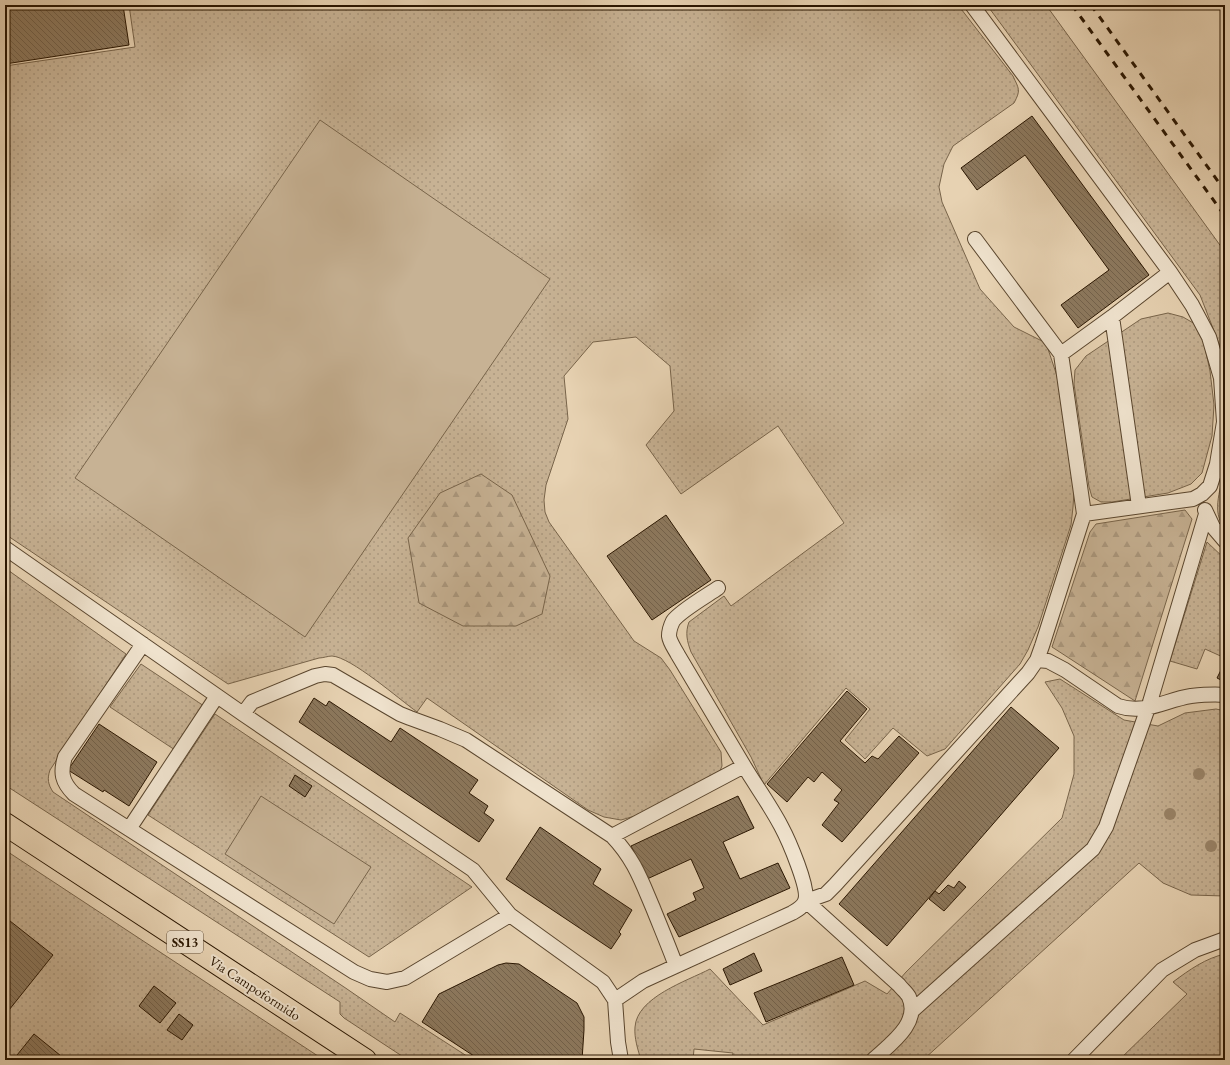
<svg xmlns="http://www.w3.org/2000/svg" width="1230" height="1065" font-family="'EB Garamond',serif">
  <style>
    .grass { fill: url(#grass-dots); stroke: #78644a }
    .forest { fill: url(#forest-firs); stroke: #78644a }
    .park { fill: #c7b294; stroke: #78644a }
    .building { fill: url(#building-back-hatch); stroke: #2a1601 }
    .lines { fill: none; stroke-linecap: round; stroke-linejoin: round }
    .lane-casing { stroke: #59452d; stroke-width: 16 }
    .primary-casing { stroke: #2a1601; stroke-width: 24 }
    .lane { stroke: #efe2cd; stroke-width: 14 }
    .primary { stroke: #e7d2b2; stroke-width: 22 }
    .rail { stroke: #2a1601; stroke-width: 3; stroke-dasharray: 7 7; stroke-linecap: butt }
    .tree { fill: #998469 }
    .labels { text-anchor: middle; stroke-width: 4; stroke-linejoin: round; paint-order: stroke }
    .shield { fill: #efe2cd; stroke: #65533e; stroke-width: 1 }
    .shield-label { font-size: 13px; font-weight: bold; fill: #2a1601 }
    .street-label { font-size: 14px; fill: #2a1601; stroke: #efe2cd }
  </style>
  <defs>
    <pattern id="grass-dots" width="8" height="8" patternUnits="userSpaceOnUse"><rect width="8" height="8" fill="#c7b294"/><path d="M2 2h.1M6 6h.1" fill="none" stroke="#ab987e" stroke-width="1.8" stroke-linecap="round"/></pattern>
    <pattern id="forest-firs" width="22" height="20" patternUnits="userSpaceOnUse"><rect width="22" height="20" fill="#c7b294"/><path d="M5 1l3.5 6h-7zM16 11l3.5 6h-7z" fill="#ab987e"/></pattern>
    <pattern id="building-back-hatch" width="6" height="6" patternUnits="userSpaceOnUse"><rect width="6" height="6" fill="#8c785d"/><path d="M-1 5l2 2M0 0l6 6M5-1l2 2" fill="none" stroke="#73614a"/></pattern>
  </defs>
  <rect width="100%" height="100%" fill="#e7d2b2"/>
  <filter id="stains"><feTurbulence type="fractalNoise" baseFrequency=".005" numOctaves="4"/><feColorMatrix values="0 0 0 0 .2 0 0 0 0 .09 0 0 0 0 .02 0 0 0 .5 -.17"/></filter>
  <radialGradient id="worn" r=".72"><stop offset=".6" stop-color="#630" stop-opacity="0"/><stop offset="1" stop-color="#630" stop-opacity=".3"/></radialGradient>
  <path class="grass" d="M129,5h829l55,71c6,13 8,14 1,27l-61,43 -9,18 -5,23 3,15 38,87 34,38 32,16 11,33 17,116 -1,15 -2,18 -33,102 -10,23 -8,14 -75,85 -18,7 -34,-28 -28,31 -20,-19 25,-31 -24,-21 -82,97 -13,-28 -60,-105c-4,-11 -6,-19 -2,-30l35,-26 7,10 113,-83 -66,-97 -97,68 -35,-49 28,-34 -4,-45 -34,-29 -43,5 -29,34 4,43 -22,66 -2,15 1,12 4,10 85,119 27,17 9,12 51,82 1,14 -3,7 -84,43 -14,4 -17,-3 -16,-7 -161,-112 -10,14c-18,-13 -66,-55 -85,-56 -4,0 -9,2 -13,2l-91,26 -223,-150v-468l130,-19z
    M987,5h59l179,247v107l-25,-64z
    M1168,313l15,4 12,7 8,15 7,32 4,34 -2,31 -10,37 -11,11 -23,9 -56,9h-11l-9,-5 -3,-10 -15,-103 1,-14 11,-14 55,-37z
    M1225,467v61c-15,-15 -3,-43 0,-61z
    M1207,542l18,17v99l-20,-9 -8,20 -27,-8z
    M5,568l121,86 -76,116c-3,9 -2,14 3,22l294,197 48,33 5,-9 73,47h-65l-64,-42 -4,-4v-12l-335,-217z
    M141,664l63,42 -29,44 -65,-43z
    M1060,679l64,41 34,6 27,-13 31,-4 9,2v185l-34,-1 -28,-12 -24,-20 -216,197h-191l1,-7 -39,-4 -1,11h-52c-3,-10 -7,-22 -6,-33 2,-30 52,-46 75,-58l53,56 102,-44 22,13 19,-22 156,-154 12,-44v-38l-12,-28 -17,-26z
    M215,714l257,173 -103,70 -221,-142z
    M5,850l319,210h-319z
    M1225,954v106h-106l68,-66 -14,-12c16,-12 33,-24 52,-28z"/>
  <path class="forest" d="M481,474l31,21 38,81 -8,38 -26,12h-53l-44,-23 -11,-65 32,-45z
    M1185,510l7,9 -57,182 -83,-54 38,-115 6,-8z"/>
  <path class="park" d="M320,120l230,159 -245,358 -230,-159z
    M261,796l110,71 -37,57 -109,-70z"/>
  <path class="building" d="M31,5h92l6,40 -124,19v-55z
    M1032,116l117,159 -71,53 -17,-23 48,-35 -84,-115 -48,35 -16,-22z
    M666,515l45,65 -59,40 -45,-64z
    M1225,662v20l-8,-4z
    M847,691l20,18 -27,32 25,22 7,-7 6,3 21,-23 20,17 -77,89 -20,-17 17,-22 -5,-3 8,-10 -20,-18 -8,10 -6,-5 -21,25 -20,-18z
    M314,698l12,8 3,-5 62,41 9,-14 78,52 -9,13 19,13 -4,7 10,7 -15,22 -180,-120z
    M1011,707l48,41 -172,198 -48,-42z
    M99,724l58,38 -28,44 -25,-16 -1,2 -35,-22z
    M295,775l17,11 -7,11 -16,-11z
    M738,796l16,32 -31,14 17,37 38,-16 12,25 -111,49 -12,-23 29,-14 -3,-7 11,-5 -13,-29 -44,20 -16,-33z
    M540,827l61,42 -8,15 39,26 -13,22 2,2 -10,15 -105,-70z
    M959,881l7,6 -22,24 -15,-12 6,-8 4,3 9,-9 6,3z
    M5,917l48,38 -48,60z
    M754,953l8,18 -32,14 -7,-16z
    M842,957l12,28 -88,37 -12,-29z
    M506,963l13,1 58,39 7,14v13l-2,30h-102l-58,-38 17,-28 59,-29z
    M154,986l22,17 -16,20 -21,-17z
    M179,1014l14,11 -11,15 -15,-10z
    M34,1034l32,26h-53z"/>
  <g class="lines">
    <g class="lane-casing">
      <path id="lane" d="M975,239l86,115 23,160
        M1112,317l27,189
        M1061,354l51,-37 58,-45
        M1205,510l8,17 12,14
        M5,548l238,166 230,156 37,45 93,67 12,18 28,-19 149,-68c5,-3 11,-6 13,-12 5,-12 -17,-62 -24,-75 -11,-21 -25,-40 -37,-60
        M143,644l-78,113c-5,16 -3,25 9,37l280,178 16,7 17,3 18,-4 105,-63
        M1037,660l11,1 17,9 53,36c27,9 47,-6 73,-10 10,-1 23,-2 34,-1
        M243,714l9,-12 63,-26 10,-2 8,1 67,39 10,4 30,11 26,11 146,96c22,23 29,44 41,72 8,20 16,39 23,58
        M129,829l88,-133
        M612,836l132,-70 -66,-111c-3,-6 -8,-12 -9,-19 0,-5 2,-11 4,-15 7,-10 35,-26 45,-33
        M615,1000l3,42 3,18
        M913,1010l180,-161 13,-22 44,-125 56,-188
        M873,1060c17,-16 48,-37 36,-63 -2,-4 -7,-8 -10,-12l-93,-84 20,-7 9,-9 193,-212 9,-13 5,-14 42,-132 109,-15 9,-5 8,-8 7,-22 7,-42 -3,-44 -12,-41 -17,-32 -22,-33 -198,-267
        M1074,1060l88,-90 33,-20 30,-11"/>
    </g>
    <g class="primary-casing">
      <path id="primary" d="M5,824l360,236"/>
    </g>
    <use href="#lane" class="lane"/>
    <use href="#primary" class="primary"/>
    <path class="rail" d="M1072,5l153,211
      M1091,5l134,186"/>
  </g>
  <g class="tree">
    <circle cx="1199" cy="774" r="6"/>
    <circle cx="1170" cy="814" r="6"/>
    <circle cx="1211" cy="846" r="6"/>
  </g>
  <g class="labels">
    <rect class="shield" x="167" y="931" width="36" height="22" rx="3"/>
    <g class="shield-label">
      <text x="185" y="947">SS13</text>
    </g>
    <g class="street-label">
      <text transform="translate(255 988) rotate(33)" y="5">Via Campoformido</text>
    </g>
  </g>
  <rect width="1230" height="1065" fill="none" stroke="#e7d2b2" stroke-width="20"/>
  <rect x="6" y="6" width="1218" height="1053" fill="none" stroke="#2a1601" stroke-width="2"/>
  <rect x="10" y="10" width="1210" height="1045" fill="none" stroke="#2a1601"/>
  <rect width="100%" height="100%" filter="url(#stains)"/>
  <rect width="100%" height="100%" fill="url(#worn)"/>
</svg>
